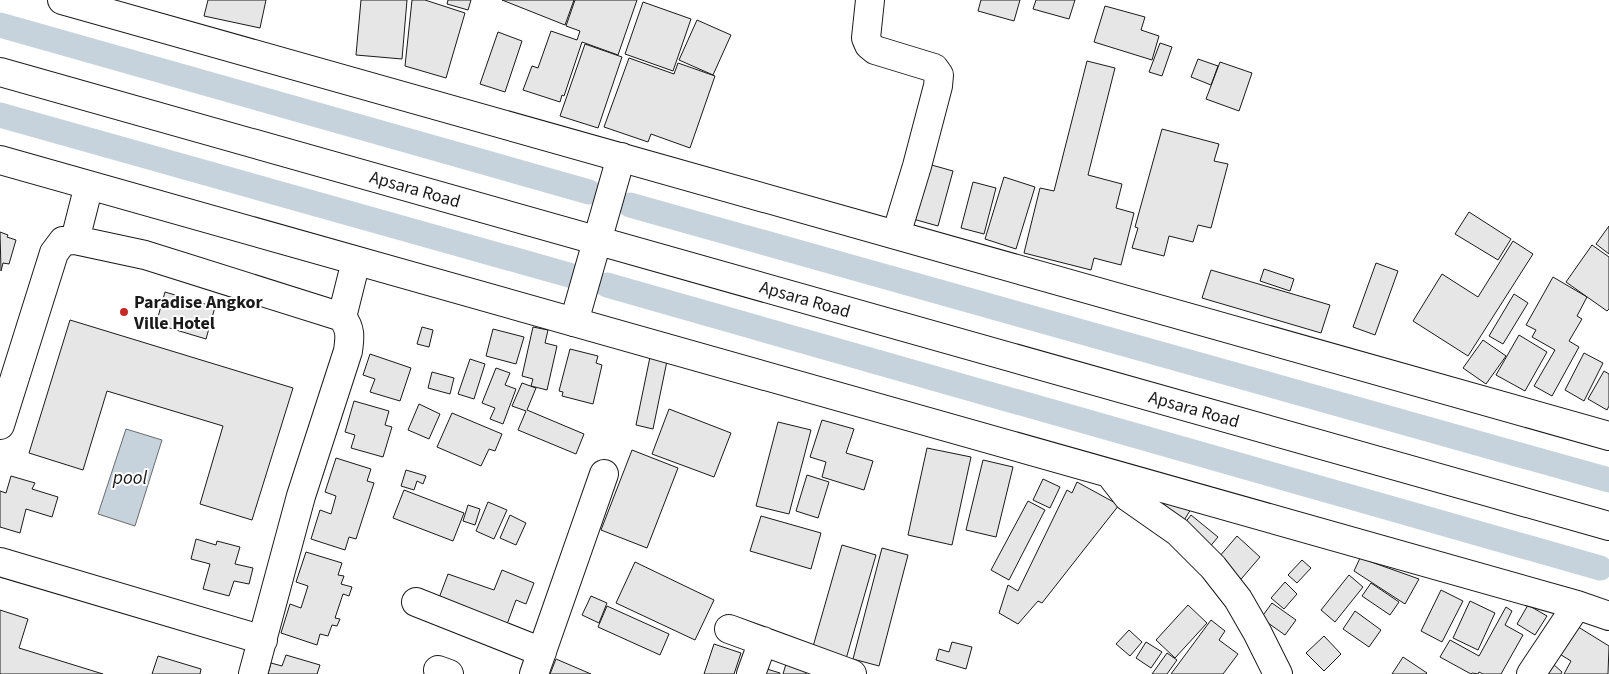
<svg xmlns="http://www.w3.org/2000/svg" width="1609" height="674" font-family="'Source Sans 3',sans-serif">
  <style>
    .water { fill: #c6d2dc; stroke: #6a6a6a }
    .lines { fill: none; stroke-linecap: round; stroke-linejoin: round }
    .canal { stroke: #c6d2dc; stroke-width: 25 }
    .building { fill: #e6e6e6; stroke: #1a1a1a }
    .minor-casing { stroke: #1a1a1a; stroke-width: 30 }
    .major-casing { stroke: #1a1a1a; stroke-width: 30 }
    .minor { stroke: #fff; stroke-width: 28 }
    .major { stroke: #fff; stroke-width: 28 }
    .poi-dot { fill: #c62828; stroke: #fff; stroke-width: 2 }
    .labels { text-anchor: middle; stroke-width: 4; stroke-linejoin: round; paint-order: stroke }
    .street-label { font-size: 18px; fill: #1a1a1a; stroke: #fff }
    .poi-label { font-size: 18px; font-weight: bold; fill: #1a1a1a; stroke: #fff; text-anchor: start }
    .water-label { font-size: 19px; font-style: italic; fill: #1a1a1a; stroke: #fff }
  </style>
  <rect width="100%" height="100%" fill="#fff"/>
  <path class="water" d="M126,429l36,11 -27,86 -37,-12z"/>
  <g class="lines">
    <path class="canal" d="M0,25l589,167
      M0,115l569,160
      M630,205l979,275
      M607,285l993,283"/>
  </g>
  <path class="building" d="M208,0h58l-6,28 -56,-12z
    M361,0h46l-5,59 -46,-4z
    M412,0h13l40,13 -19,65 -41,-12z
    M448,0h23l-3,10 -21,-6z
    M502,0h72l-9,25z
    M575,0h62l-19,55 -36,-13 -18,54 -2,-1 -2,7 -37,-12 9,-24 6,2 13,-37 26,9 3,-9 -14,-5z
    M981,0h39l-6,21 -36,-10z
    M1036,0h39l-6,19 -36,-10z
    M643,2l48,17 -18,52 -48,-17z
    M1105,6l40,11 -4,13 18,6 -7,24 -58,-18z
    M697,20l34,15 -18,40 -34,-15z
    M498,32l24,9 -17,51 -25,-8z
    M1160,43l12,4 -10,29 -13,-4z
    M585,44l37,13 -24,71 -38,-12z
    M629,58l45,16 4,-11 37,13 -25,72 -39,-14 -3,8 -44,-15z
    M1198,59l20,7 -7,19 -20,-8z
    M1087,61l28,7 -27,107 34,9 -6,24 18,5 -13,52 -27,-7 -3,12 -67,-17 16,-65 14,3z
    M1220,62l32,11 -13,38 -33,-12z
    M1162,129l57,15 -5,17 14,3 -17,64 -13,-3 -5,17 -24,-6 -5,20 -32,-8 6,-20 -3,-1z
    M928,164l25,7 -15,55 -25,-7z
    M1004,177l31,10 -19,62 -31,-10z
    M973,182l23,6 -12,46 -23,-6z
    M1469,212l42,27 -13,21 -43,-26z
    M1609,226v28l-13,-10z
    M0,232l8,3 -1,2 9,3 -7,24 -6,-1 -2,8z
    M1513,241l20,13 -65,102 -55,-35 29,-47 36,23z
    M1592,245l17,12v52l-2,2 -41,-29z
    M1376,263l22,8 -23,64 -22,-8z
    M1264,269l30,10 -4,12 -30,-10z
    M1211,270l119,35 -9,28 -119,-35z
    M1553,277l34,20 -10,19 5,3 -13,22 10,6 -27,49 -18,-10 21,-36 -23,-13 4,-7 -10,-5z
    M165,292l50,15 -9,32 -50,-15z
    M1514,294l14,9 -25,41 -14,-8z
    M70,320l223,68 -41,132 -52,-16 23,-78 -116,-35 -24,79 -54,-17z
    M422,327l11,3 -4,17 -12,-3z
    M533,327l15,3 -3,13 12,3 -10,44 -16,-4 2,-7 -11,-3z
    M493,329l31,8 -8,27 -30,-8z
    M1519,335l28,17 -22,39 -29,-16z
    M1483,340l23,16 -20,28 -23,-16z
    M570,349l28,7 -2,7 6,2 -9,39 -31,-8 1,-4 -4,-1z
    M1584,353l19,10 -19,38 -19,-11z
    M370,354l41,14 -11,33 -30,-9 5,-13 -12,-4z
    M650,357l17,4 -14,68 -17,-4z
    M470,359l15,5 -11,35 -16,-5z
    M496,368l14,5 -5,12 11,4 -13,35 -13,-5 5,-11 -13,-5z
    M1604,371l5,3v32l-2,4 -19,-11z
    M432,372l22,6 -4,16 -22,-6z
    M522,383l14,5 -9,22 57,24 -8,20 -58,-24 8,-19 -14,-5z
    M354,401l35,10 -4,14 7,2 -9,30 -32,-9 4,-13 -10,-3z
    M419,404l21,10 -11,25 -21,-9z
    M669,409l62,24 -17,44 -62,-23z
    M452,413l50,21 -7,17 -6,-2 -8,17 -44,-19z
    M822,420l32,9 -8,24 27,8 -9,29 -42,-13 4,-15 -16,-5z
    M778,422l33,8 -22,84 -33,-8z
    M927,448l44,9 -19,88 -44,-10z
    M632,450l46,18 -31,80 -46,-18z
    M336,458l35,11 -4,12 7,2 -18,56 -7,-2 -4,13 -34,-11 9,-29 11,4 5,-18 -11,-4z
    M983,460l30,7 -17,70 -30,-7z
    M406,470l20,6 -3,8 -6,-3 -3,9 -13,-4z
    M807,475l22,7 -11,36 -22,-7z
    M11,476l24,7 -3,6 26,8 -6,20 -26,-8 -6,24 -20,-6v-36l6,2z
    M1043,479l17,8 -10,21 -17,-8z
    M1077,482l42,23 -77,98 -4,-2 -20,23 -19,-11 9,-28 10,6 49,-101 5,3z
    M404,490l60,23 -11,28 -60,-23z
    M1151,492l43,12 -14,23 -31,-26z
    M1028,501l17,9 -36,70 -18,-10z
    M488,502l19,8 -13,29 -18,-8z
    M468,505l12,4 -5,16 -12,-4z
    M510,515l16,8 -10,22 -16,-7z
    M1191,515l27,22 -10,12 -27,-21z
    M761,516l60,17 -10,36 -61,-18z
    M1237,536l23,21 -24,28 -23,-21z
    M196,539l20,6 1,-4 23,6 -5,17 18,4 -4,16 -15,-3 -5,15 -26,-7 7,-25 -19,-5z
    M842,545l34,10 -30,104 -34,-9z
    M882,548l26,7 -29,111 -26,-7z
    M306,552l36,11 -4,12 6,1 -3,8 11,3 -3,9 -6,-2 -8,24 5,1 -3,7 -5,-1 -4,11 -8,-2 -3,11 -36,-12 9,-29 11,4 7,-22 -12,-4z
    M1360,558l59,21 -14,25 -51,-33z
    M1302,560l9,8 -14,15 -9,-8z
    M635,562l79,38 -19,40 -79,-37z
    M502,570l32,13 -8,21 -10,-4 -10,27 -67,-29 9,-24 46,16z
    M1349,575l14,12 -28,35 -14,-12z
    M1285,582l12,12 -13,15 -13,-11z
    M1371,583l28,19 -9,13 -28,-19z
    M1441,590l22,11 -21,41 -21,-11z
    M591,596l16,7 -8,20 -17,-8z
    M1470,601l25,12 -17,37 -25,-12z
    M1272,603l24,17 -11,15 -24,-17z
    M1188,605l19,18 -32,35 -19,-18z
    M1528,605l19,11 -12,19 -18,-11z
    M607,606l62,28 -9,21 -62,-28z
    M1506,607l6,4 -7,14 18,10 -22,39h-18l-4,-2 -1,2 -6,-1 -1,1 -31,-17 10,-17 29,16z
    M0,610l28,9 -9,29 84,26h-103z
    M1355,611l26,19 -12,17 -26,-18z
    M1211,620l14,11 -6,9 19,14 -15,20h-52z
    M1575,625l34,21 -1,28h-44l7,-13 -13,-8z
    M1129,630l13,12 -12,14 -14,-12z
    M1324,636l17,18 -17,17 -18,-18z
    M952,642l20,5 -6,22 -30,-9 3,-11 10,3z
    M1146,642l16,10 -11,16 -15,-10z
    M714,644l27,9 -7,21h-30z
    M1167,653l10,7 -10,14h-15z
    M286,655l34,10 -3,9h-49l3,-11 11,3z
    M158,656l43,13 -1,5h-48z
    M1403,657l24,16 -1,1h-34z
    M556,659l35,15h-41z
    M786,664l21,6 -1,4h-23z
    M1553,664l9,8 -1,2h-16z
    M757,666l23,7v1h-25z"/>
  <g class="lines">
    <g class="minor-casing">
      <path id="minor" d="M62,0l1547,436
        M870,0l-4,38 3,7 6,5 59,18 5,7 -1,11 -21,80 -21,69
        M0,160l1577,445 32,11
        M75,240l14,-55
        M342,317l14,-56
        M0,425l54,-172 9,-12 12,-1 70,15 197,62c9,12 8,20 6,34l-47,145 -48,178
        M1110,474l18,23 50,35 35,35 25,32 19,33 21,42
        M0,562l263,78
        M416,602l126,50
        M729,629l123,45
        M438,670l11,4
        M534,674l70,-200
        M751,674l12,-33
        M1531,674l46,-69"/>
    </g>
    <g class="major-casing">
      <path id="major" d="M0,72l1609,454
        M574,322l47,-165"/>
    </g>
    <use href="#minor" class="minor"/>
    <use href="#major" class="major"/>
  </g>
  <circle class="poi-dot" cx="124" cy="312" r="5"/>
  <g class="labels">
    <g class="street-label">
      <text transform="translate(415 189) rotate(16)" y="6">Apsara Road</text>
      <text transform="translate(805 299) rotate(16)" y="6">Apsara Road</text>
      <text transform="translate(1194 409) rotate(16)" y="6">Apsara Road</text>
    </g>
    <g class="poi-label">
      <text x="134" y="308">Paradise Angkor<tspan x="134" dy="21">Ville Hotel</tspan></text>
    </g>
    <g class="water-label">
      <text x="130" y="484">pool</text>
    </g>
  </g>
</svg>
